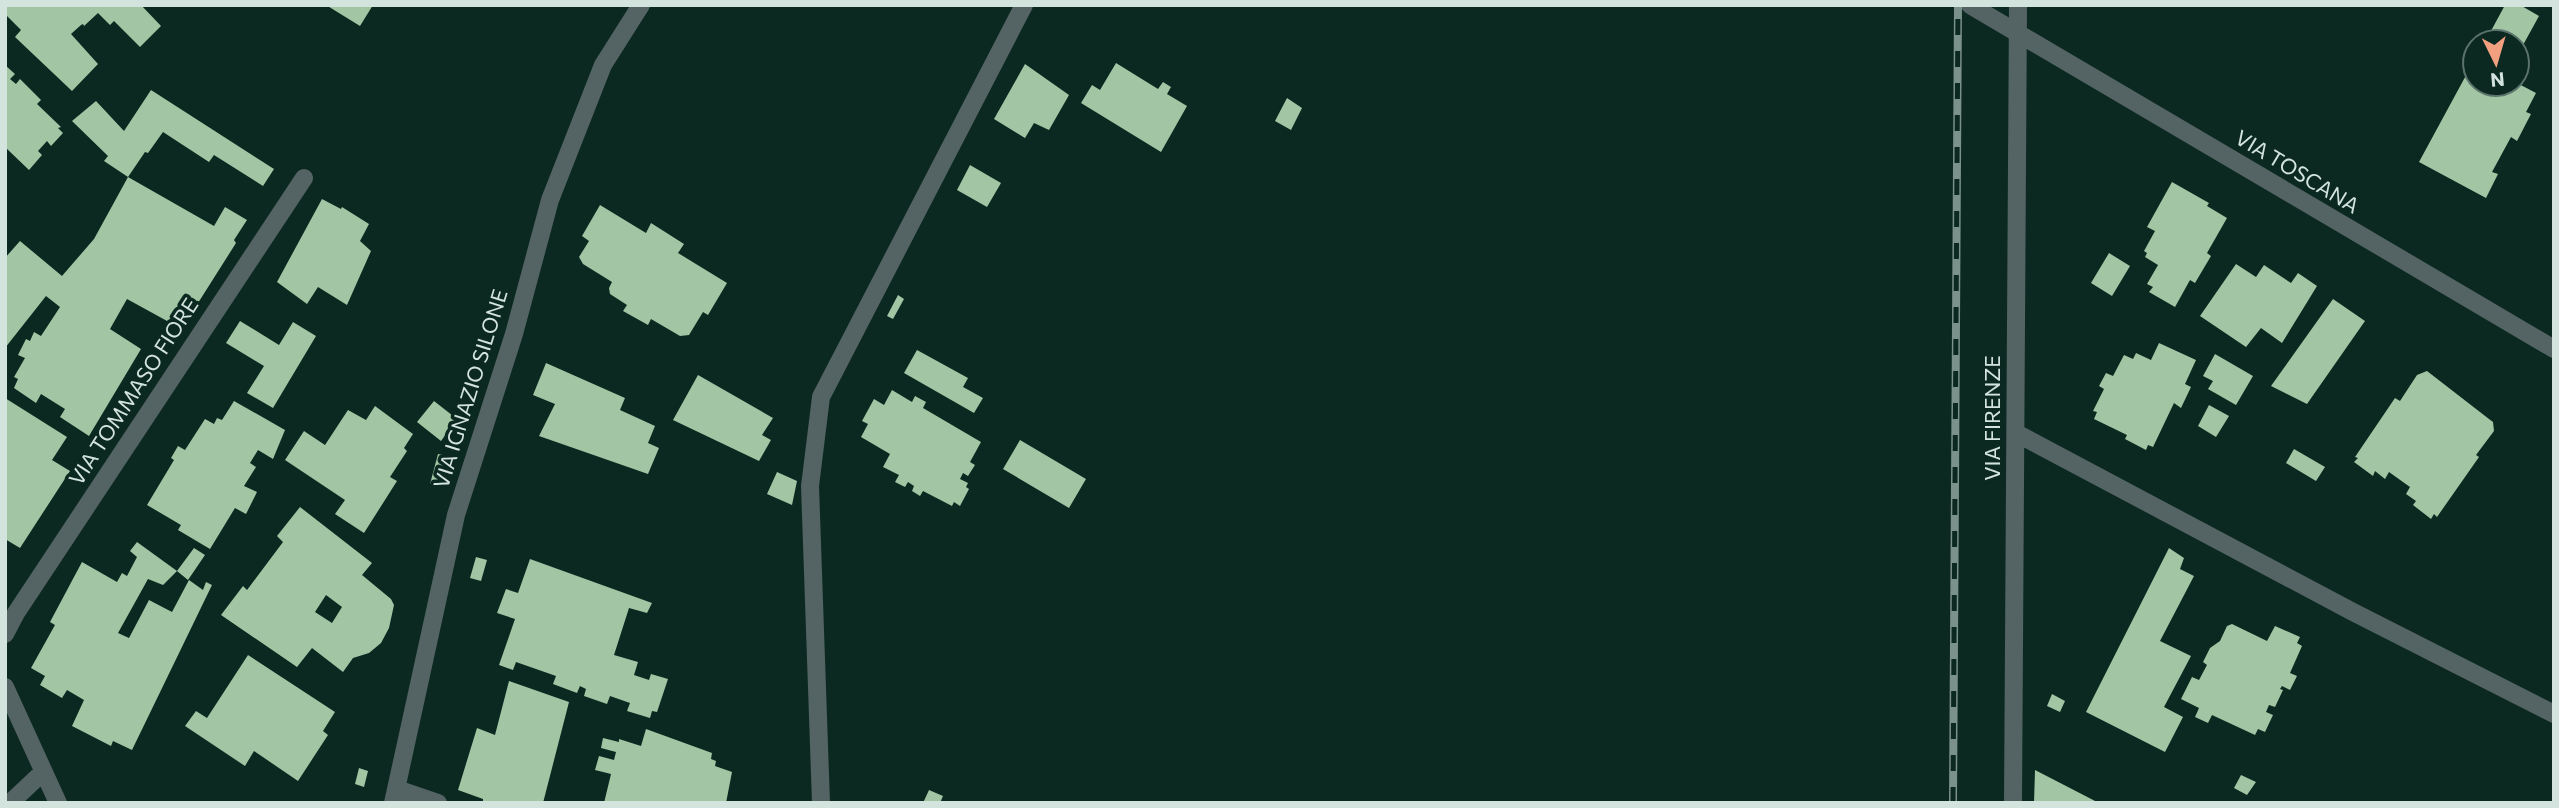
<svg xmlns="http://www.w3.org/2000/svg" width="2559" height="808" font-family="Commissioner,sans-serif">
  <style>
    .building { fill: #a2c6a3; fill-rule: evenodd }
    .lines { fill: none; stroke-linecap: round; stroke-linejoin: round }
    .minor { stroke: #546363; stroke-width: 18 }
    .rail-casing { stroke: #7b918b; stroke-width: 8 }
    .rail { stroke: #0b2921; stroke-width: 5; stroke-dasharray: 16; stroke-linecap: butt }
    .labels { text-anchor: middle; stroke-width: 7; stroke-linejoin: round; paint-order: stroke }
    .street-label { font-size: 21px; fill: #d3e3dd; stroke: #0b2921 }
  </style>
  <rect width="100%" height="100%" fill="#0b2921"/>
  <path class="building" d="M5,5h136l20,21 -21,21 -26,-26 -4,4 -12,-12 -14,13 -1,-2 -2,1 -10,9 27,30 -26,27 -57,-54 6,-7 -16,-16z
    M326,5h47l-13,21z
    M2505,5h15l19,11 -22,40v-14h-32z
    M1116,63l42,26 5,-7 8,5 -4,7 20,12 -26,46 -80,-49 11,-18 8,5z
    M1025,64l44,31 -20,35 -15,-7 -9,15 -31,-19z
    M5,65l10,9 -5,5 6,5 4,-5 21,21 -4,4 24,23 -3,1 5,5 -12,13 -4,-5 -9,10 4,4 -13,15 -24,-23z
    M2470,68l5,2v14l42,-1 19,10 -10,19 5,2 -14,27 -6,-4 -19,35 6,2 -12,24 -67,-36z
    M151,90l123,79 -11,17 -49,-31 -5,7 -46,-30 -15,21 -3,-1 -17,25 86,49 11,-19 22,13 -13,20 2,3 -38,60 -5,-2 -15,26 -51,-28 -17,30 31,20 -52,87 -29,-19 5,-8 -24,-15 -5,9 -22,-15 4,-9 -4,-2 11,-19 -7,-3 8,-16 4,2 4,-9 7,4 19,-29 -14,-11 -41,52v-90l15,-17 42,35 32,-37 34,-62 -24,-16 4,-5 -36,-35 24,-20 28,30z
    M1287,98l15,10 -11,22 -16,-9z
    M970,165l31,18 -14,24 -30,-17z
    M2172,182l37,21 -2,3 20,12 -20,35 4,3 -16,27 -5,-3 -15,27 -26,-15 4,-5 -6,-3 11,-19 -13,-8 2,-4 -3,-2 11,-20 -8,-4z
    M322,199l19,10 1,-2 27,17 -9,17 11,10 -24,54 -29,-18 -11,17 -30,-22z
    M600,205l46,28 5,-10 33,21 -6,9 49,30 -19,32 -5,-3 -14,23 -9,1 -29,-17 -3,6 -25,-14 4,-6 -17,-11 -1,-6 3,-6 -29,-18 -4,-7 10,-16 -7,-5z
    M2109,253l21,13 -18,30 -21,-13z
    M2236,264l20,13 8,-12 27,18 7,-10 19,13 -35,57 -21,-15 -15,19 -46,-31z
    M898,295l6,4 -11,20 -6,-3z
    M2333,299l32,22 -58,83 -36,-18z
    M240,321l39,24 14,-23 23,14 -43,72 -26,-15 17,-27 -38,-23z
    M2159,343l37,17 -11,24 6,3 -10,21 -7,-5 -21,44 -5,-2 -2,5 -21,-11 2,-4 -33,-16 3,-7 -4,-1 11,-22 -5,-3 7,-13 7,3 11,-21 9,4 3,-6 15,7z
    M917,350l51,28 -5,9 20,11 -9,15 -70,-40z
    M2215,354l38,22 -17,29 -28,-16 5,-8 -10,-5z
    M546,363l79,35 -5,12 35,16 -7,17 11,5 -11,26 -109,-38 16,-32 -22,-9z
    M2427,371l62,48 4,3 1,9 -18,24 3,2 -42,60 -3,-3 -3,5 -18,-14 3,-4 -10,-7 4,-7 -21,-15 -4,7 -10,-8 -2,5 -19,-14 4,-4 -3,-1 40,-59 5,3 17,-26z
    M698,375l75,43 -11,17 9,5 -12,21 -86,-41z
    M892,390l20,12 3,-6 11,6 -3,6 58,34 -11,20 5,3 -7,11 -5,-3 -3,6 8,4 -2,4 3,2 -9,17 -6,-4 -2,4 -29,-15 -3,5 -8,-5 2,-5 -6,-4 -3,5 -10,-5 4,-7 -16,-8 7,-13 -29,-17 7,-13 -6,-3 12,-22 10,6z
    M5,398l62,39 -15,23 18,11 -50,77 -15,-9z
    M234,401l51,29 -12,29 -15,-9 -8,13 6,4 -12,19 13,6 -11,22 -11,-6 -25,41 -32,-19 3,-5 -34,-20 27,-45 -3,-2 7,-12 7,4 20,-31 9,5 3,-6 5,2z
    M434,401l23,18 -16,22 -24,-19z
    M2209,405l20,11 -13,21 -18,-11z
    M375,406l38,28 -9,14 3,3 -17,26 7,4 -33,52 -29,-19 10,-14 -60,-40 19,-29 21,14 23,-35 18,10z
    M1020,440l66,39 -17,29 -66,-39z
    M2294,449l31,18 -9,14 -30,-18z
    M438,454l9,2 -8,31 -9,-3z
    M777,472l20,9 -5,24 -25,-11z
    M300,507l72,56 -10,12 29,24 3,6 -5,23 -8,15 -12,10 -16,5 -10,14 -31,-24 -15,19 -76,-52 22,-29 4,4 36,-48 -6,-6zM326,595l16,12 -10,16 -17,-11z
    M137,542l40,29 -14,14 -15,-6 -30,54 11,5 20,-38 23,12 17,-32 14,10 3,-8 6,3 -80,165 -19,-9 -2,5 -39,-20 12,-26 -17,-10 -5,8 -22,-13 5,-9 -14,-8 24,-43 -5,-3 32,-60 35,20 5,-9 5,3 10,-19 -7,-6z
    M194,548l11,7 -17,25 -11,-9z
    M2169,548l15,10 -4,11 14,7 -34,65 31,15 -27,51 19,10 -18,35 -79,-40z
    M476,557l11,3 -6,21 -11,-3z
    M530,559l122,44 -5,10 -18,-5 -15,47 24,7 -4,13 15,5 2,-6 17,5 -11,33 -5,-1 -2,7 -23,-7 3,-8 -20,-7 -3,8 -23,-8 2,-7 -6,-3 -3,7 -24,-9 3,-8 -40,-14 -3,8 -14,-5 16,-46 -18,-6 9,-24 12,4z
    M2232,624l35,17 8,-15 25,11 -3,6 5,3 -12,27 7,3 -7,14 -8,-4 -2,3 3,1 -8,17 -6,-2 -3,7 7,3 -8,17 -7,-3 -3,6 -43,-20 -4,8 -13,-6 4,-9 -18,-9 11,-22 7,3 8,-15 -4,-3 7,-14 10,-7 7,-15z
    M248,655l87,57 -12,19 5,4 -30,46 -44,-30 -9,15 -60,-40 11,-15 11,7z
    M509,681l60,21 -26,101h-60v-4l-25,-9 19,-62 18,7z
    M2052,694l13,7 -5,11 -13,-6z
    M646,729l66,24 -1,6 5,2 -1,5 17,6 -6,31h-122l7,-29 -16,-4 4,-14 15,4 2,-8 -15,-4 2,-10 16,4v-3l22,7z
    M359,768l9,3 -4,16 -9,-3z
    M2035,770l64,33h-65z
    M2241,775l15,7 -9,13 -13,-7z
    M929,790l14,6 -3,7h-17z"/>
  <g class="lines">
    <path class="minor" d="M1970,5l584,344
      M2016,433l337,179 201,102
      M5,634l11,-21 288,-435
      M5,687l53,116
      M397,789l41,14
      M10,803l33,-31
      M393,803l63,-288 58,-181 36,-134 53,-135 38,-60
      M821,803l-11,-317 11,-89 203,-392
      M2013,803l5,-798"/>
    <g class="rail-casing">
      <path id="rail" d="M1953,803l5,-798"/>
    </g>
    <use href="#rail" class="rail"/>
  </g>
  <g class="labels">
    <g class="street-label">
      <text transform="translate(2297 172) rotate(31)" y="7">VIA TOSCANA</text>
      <text transform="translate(471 389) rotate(-73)" y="7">VIA IGNAZIO SILONE</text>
      <text transform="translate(134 392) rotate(-57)" y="7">VIA TOMMASO FIORE</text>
      <text transform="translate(1993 418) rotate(-90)" y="7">VIA FIRENZE</text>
    </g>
  </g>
  <rect width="2559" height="808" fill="none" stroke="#d3e3dd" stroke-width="14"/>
  <g transform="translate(2496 63) rotate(175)"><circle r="33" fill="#0b2921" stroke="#5b736c" stroke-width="2"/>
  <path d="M0-5L12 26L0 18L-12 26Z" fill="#f2a080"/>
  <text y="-10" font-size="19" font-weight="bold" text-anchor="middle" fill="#d3e3dd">N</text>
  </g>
</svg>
